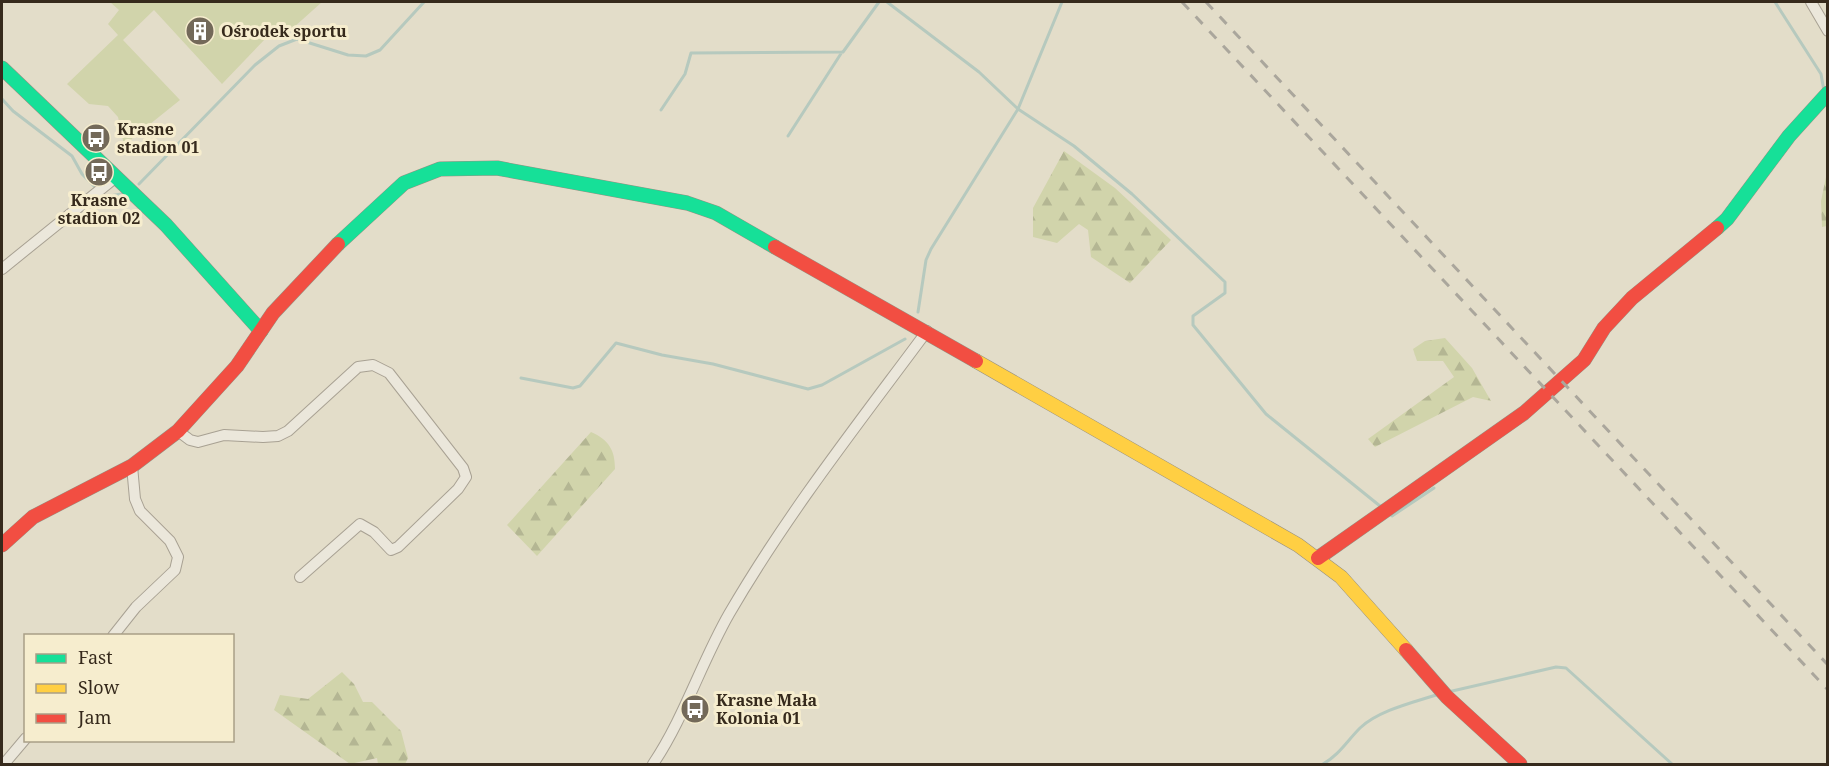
<svg xmlns="http://www.w3.org/2000/svg" width="1829" height="766" font-family="'Noto Serif',serif">
  <style>
    .green { fill: #d1d4ab }
    .forest { fill: url(#forest-firs) }
    .lines { fill: none; stroke-linecap: round; stroke-linejoin: round }
    .stream { stroke: #b6c9be; stroke-width: 3 }
    .street-casing { stroke: #a8a193; stroke-width: 12 }
    .fast-casing { stroke: #979183; stroke-width: 15 }
    .slow-casing { stroke: #979183; stroke-width: 15 }
    .jam-casing { stroke: #979183; stroke-width: 15 }
    .street { stroke: #ebe7db; stroke-width: 10 }
    .fast { stroke: #16e098; stroke-width: 14 }
    .slow { stroke: #ffcf43; stroke-width: 14 }
    .jam { stroke: #f24e42; stroke-width: 14 }
    .rail { stroke: #aaa69c; stroke-width: 3; stroke-dasharray: 10 10; stroke-linecap: butt }
    .labels { text-anchor: middle; stroke-width: 6; stroke-linejoin: round; paint-order: stroke }
    .poi-label { font-size: 16px; font-weight: bold; fill: #362a1c; stroke: #f6edce; text-anchor: start }
  </style>
  <defs>
    <pattern id="forest-firs" width="22" height="20" patternUnits="userSpaceOnUse" patternTransform="scale(1.5)"><rect width="22" height="20" fill="#d1d4ab"/><path d="M5 1l3.5 6h-7zM16 11l3.5 6h-7z" fill="#b4b693"/></pattern>
  </defs>
  <rect width="100%" height="100%" fill="#e3ddc9"/>
  <path class="green" d="M110,2h212l-29,26 -26,9 -45,47 -68,-74 -31,30 57,60 -56,45 -6,-28 -10,-11 -19,-2 -22,-20 51,-49 -10,-11 11,-14z"/>
  <path class="forest" d="M1064,151l51,37 56,52 -41,43 -39,-26 -3,-27 -9,-6 -22,19 -24,-6v-29z
    M1827,172v54l-5,1 -1,-26z
    M1445,338l27,30 19,33 -18,-4 -98,50 -7,-8 86,-62 -11,-16h-26l-4,-12 12,-8z
    M591,432c18,8 24,18 24,37l-78,87 -30,-31z
    M342,672l12,12 9,18h9l29,29 7,27 -3,6h-27l-1,-6 -27,6 -76,-54 6,-15 28,4z"/>
  <g class="lines">
    <path class="stream" d="M887,2l92,70 39,37 56,37 58,48 93,88v11l-32,23v9l73,89 114,92
      M1775,2l46,72 3,17
      M2,99l11,12 59,45 10,18 12,12
      M661,110l24,-36 6,-21 152,-1 36,-50
      M788,136l54,-84
      M139,184l116,-119 24,-19 18,-7 51,16 18,1 14,-6 44,-48
      M110,196l11,-2
      M918,312l8,-52 5,-11 87,-140 44,-107
      M521,378l52,10 7,-2 36,-43 46,12 51,9 95,25 14,-4 83,-46
      M1390,514l2,2 42,-28
      M1448,692l108,-25 10,1 106,96
      M1323,764c16,-9 24,-23 37,-36 19,-18 55,-26 79,-34"/>
    <g class="street-casing">
      <path id="street" d="M1811,2l17,29
        M2,269l114,-92
        M178,431l12,9 8,2 26,-7 39,2 15,-1 10,-5 70,-64 15,-2 16,8 74,95 3,9 -8,12 -60,58 -7,3 -17,-18 -14,-8 -60,53
        M113,636l23,-29 39,-37 3,-13 -8,-16 -30,-30 -5,-12 -3,-33
        M4,764l22,-26
        M653,764c31,-46 48,-101 76,-150 58,-100 129,-190 198,-283"/>
    </g>
    <g class="fast-casing">
      <path id="fast" d="M2,68l164,157 95,106
        M1717,228l10,-9 62,-83 39,-43
        M338,244l66,-61 36,-14 57,-1 190,35 29,10 59,34"/>
    </g>
    <g class="slow-casing">
      <path id="slow" d="M976,361l322,184 43,32 65,73"/>
    </g>
    <g class="jam-casing">
      <path id="jam" d="M775,247l201,114
        M2,545l31,-28 99,-51 46,-35 59,-65 36,-53 65,-69
        M1318,558l206,-145 60,-53 20,-32 28,-30 85,-70
        M1406,650l41,47 73,67"/>
    </g>
    <use href="#street" class="street"/>
    <use href="#fast" class="fast"/>
    <use href="#slow" class="slow"/>
    <use href="#jam" class="jam"/>
    <path class="rail" d="M1182,2l646,688
      M1206,2l622,663"/>
  </g>
  <defs>
    <g id="building-disc" transform="scale(1.5)"><circle r="9.5" fill="#736959" stroke="#f6edce"/><path d="M-4-6H4V6H1V3H-1V6H-4ZM-2.5-4.3h1.7v1.8h-1.7ZM.8-4.3h1.7v1.8H.8ZM-2.5-1h1.7V.8h-1.7ZM.8-1h1.7V.8H.8Z" fill="#fff"/></g>
    <g id="bus-disc" transform="scale(1.5)"><circle r="9.5" fill="#736959" stroke="#f6edce"/><path d="M-5-6H5V4H4V6H2V4H-2V6H-4V4H-5ZM-3.5-4V0h7V-4ZM-3.5 1.2v1.5H-2V1.2ZM2 1.2v1.5H3.5V1.2Z" fill="#fff"/></g>
  </defs>
  <g fill-rule="evenodd">
    <use href="#building-disc" x="200" y="31"/>
    <use href="#bus-disc" x="96" y="138"/>
    <use href="#bus-disc" x="99" y="172"/>
    <use href="#bus-disc" x="695" y="709"/>
  </g>
  <g class="labels">
    <g class="poi-label">
      <text x="221" y="37">Ośrodek sportu</text>
      <text x="117" y="135">Krasne<tspan x="117" dy="18">stadion 01</tspan></text>
      <text x="99" y="206" text-anchor="middle">Krasne<tspan x="99" dy="18">stadion 02</tspan></text>
      <text x="716" y="706">Krasne Mała<tspan x="716" dy="18">Kolonia 01</tspan></text>
    </g>
  </g>
  <rect width="1829" height="766" fill="none" stroke="#362a1c" stroke-width="6"/>
  <rect x="24" y="634" width="210" height="108" fill="#f6edce" stroke="#a99f87" stroke-width="1.5"/>
  <rect x="36" y="654" width="30" height="9" fill="#16e098" stroke="#a99f87" stroke-width="1.5"/>
  <text x="78" y="664" font-size="18" fill="#362a1c">Fast</text>
  <rect x="36" y="684" width="30" height="9" fill="#ffcf43" stroke="#a99f87" stroke-width="1.5"/>
  <text x="78" y="694" font-size="18" fill="#362a1c">Slow</text>
  <rect x="36" y="714" width="30" height="9" fill="#f24e42" stroke="#a99f87" stroke-width="1.5"/>
  <text x="78" y="724" font-size="18" fill="#362a1c">Jam</text>
</svg>
